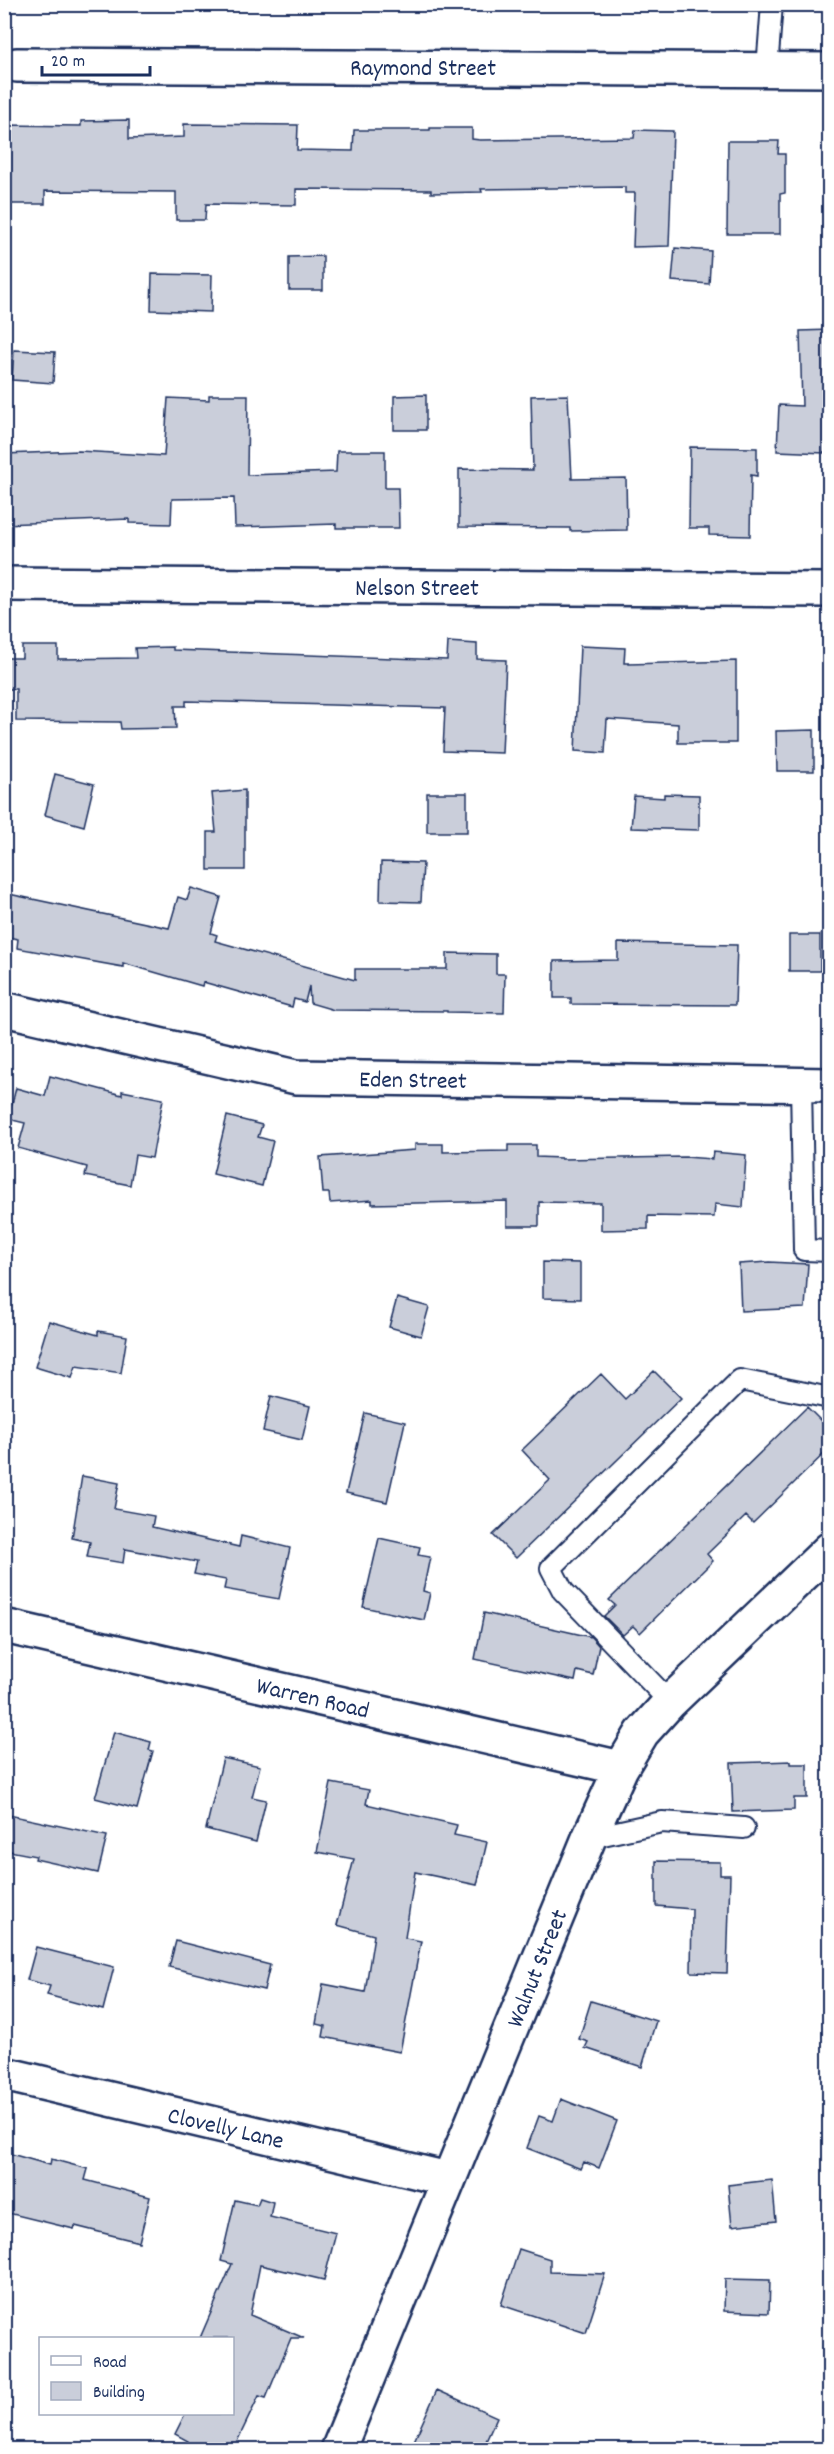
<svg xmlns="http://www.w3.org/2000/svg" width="834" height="2454" font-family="Dekko,sans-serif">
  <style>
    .building { fill: #caceda; stroke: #1b2f5e; stroke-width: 1.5 }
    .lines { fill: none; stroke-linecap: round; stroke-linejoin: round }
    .service-casing { stroke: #1b2f5e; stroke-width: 24 }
    .minor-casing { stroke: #1b2f5e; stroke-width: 38 }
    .tertiary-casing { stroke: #1b2f5e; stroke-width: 38 }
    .service { stroke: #fff; stroke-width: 20 }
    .minor { stroke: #fff; stroke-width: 33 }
    .tertiary { stroke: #fff; stroke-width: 33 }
    .labels { text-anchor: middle; stroke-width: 4.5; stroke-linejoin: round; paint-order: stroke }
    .street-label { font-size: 24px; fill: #1b2f5e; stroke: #fff }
  </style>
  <rect width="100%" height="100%" fill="#fff"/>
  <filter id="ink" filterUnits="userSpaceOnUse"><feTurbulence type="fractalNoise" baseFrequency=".0167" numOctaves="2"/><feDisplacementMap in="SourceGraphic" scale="12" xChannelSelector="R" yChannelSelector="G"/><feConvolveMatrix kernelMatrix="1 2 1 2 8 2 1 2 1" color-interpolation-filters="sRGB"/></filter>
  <g filter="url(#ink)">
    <path class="building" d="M129,120v19l55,-2v-13l114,1 -1,25 56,1 1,-21h76v-2h42v11l8,1 154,-2 1,-8 38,1 -4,115 -36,1 2,-54h-10v-6l-144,2 1,3 -51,1v-3l-135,-1v16l-90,-1 -1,16h-29v-28l-131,-1v13h-41v-79l77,1v-5z
      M728,141h51l-1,13h7v39l-5,1v40h-53z
      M675,248l36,3 -2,33 -37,-3z
      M323,256v34h-34v-33z
      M152,274l60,1 -1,37 -60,-2z
      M830,330v55l-5,68 -48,-2 2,-46 23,1 -2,-75z
      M14,350l41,2 -2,31 -41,-3z
      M209,395h39l-1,80 89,-3 1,-21h48v37h13l1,40h-63v-4l-101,3 -1,-29 -62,1 -1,25 -42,-1v-4l-125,5 1,-70 74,-3 85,5 4,-58 41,2z
      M426,395v35h-32v-34z
      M568,395l4,84 54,-1 1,52 -57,1v-3l-111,-1v-58l74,1 -2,-74z
      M690,447l67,1v28l-6,-1 -1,61 -41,-1v-7h-20z
      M448,642l29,2v15l29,1 -4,93 -59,-2 2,-43 -259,-7v5h-11l1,22 -55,1 -1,-7 -104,-1v-32h-12v-31h18v-12h36v13l78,-1 -1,-10 38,-1v3l274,10z
      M580,646l45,2 -1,15h5v1l107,-3v82h-58v-19l-71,-5 -2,34 -30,-2z
      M814,730v41h-37l-1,-40z
      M55,774l39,10 -10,42 -39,-11z
      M245,790v80h-37v-38h8l-4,-39z
      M427,793h40v39h-40z
      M664,794l35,1v35l-68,-2 3,-32 30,2z
      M381,862l42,1 -2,39 -41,-1z
      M191,888l30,9 -10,36 6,2 -2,6 140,39v-11h92v-16l49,1v20h9l-1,39 -57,-1v-1l-113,-1 -24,-7 -1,-17 -4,16 -11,-3 -2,8 -89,-25 -1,4 -79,-23v4l-106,-19 1,-9 -14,-3v-43l165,35 9,-31 9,3z
      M789,935h31v36h-31z
      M618,943l119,2 -2,60 -164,-1v-6h-17v-37l64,-1z
      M50,1076l72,19v-4l41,8 -11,59 -17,-3 -5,30 -45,-9 2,-9 -69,-19 7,-25 -17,-4 8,-31 29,8z
      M227,1116l35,9 -4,12 15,4 -11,45 -49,-12z
      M415,1144h28v8l65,-1v-6h28v12l25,1v1l124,-2 27,2 1,-7 33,3 -3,52 -28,-3 -1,13 -66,-1v13l-47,1v-27l-62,-1v24h-32v-25l-135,3v-4l-42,3 -1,-10h-6l-3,-36 95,-7z
      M543,1262l37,1v36l-37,-1z
      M769,1262l39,2 -3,44 -64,3 -2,-47z
      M397,1298l32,9 -8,29 -32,-9z
      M49,1321l49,14v-4l29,5 -6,37 -45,-7 -4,12 -37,-11z
      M654,1371l27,27 -165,160 -23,-23 57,-55 -28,-30 79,-76 24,25z
      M271,1396l39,10 -8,34 -39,-9z
      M807,1407l23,23v18l-77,75 -7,-7 -39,38 6,7 -73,72 -7,-7 -10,9 -19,-19 11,-11 -6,-5z
      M365,1413l40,9 -18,80 -41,-9z
      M82,1476l37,7 -5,26 40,7 -2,11 87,20 2,-11 49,12 -11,51 -55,-10 2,-9 -32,-6 3,-12 -72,-13 -2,14 -36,-6 3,-15 -18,-4z
      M379,1538l41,9 -2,8 12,2 -7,34 7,2 -6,27 -61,-13z
      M484,1613l107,24 8,9 -6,29 -16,-4 -2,10 -100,-22z
      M114,1732l37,10 -2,8 4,1 -16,58 -42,-11z
      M223,1758l37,8 -8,31 14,3 -10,42 -50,-13z
      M791,1761v3h16v34h-13v12l-61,2 -2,-49z
      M331,1783l38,7 -3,14 91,21 -3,10 33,7 -10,43 -62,-13 -10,66 16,3 -21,111 -77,-15 2,-11 -9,-2 7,-40 42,8 9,-57 -37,-10 17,-66 -37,-7z
      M4,1814l103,22 -9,37 -63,-14 1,-3 -32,-6z
      M656,1861l64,1v13h10l-3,98 -36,-1 1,-63 -36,-3z
      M176,1941l94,24 -6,25 -95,-23z
      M36,1947l78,20 -11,43 -56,-15 3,-9 -23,-6z
      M591,2001l65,20 -14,46 -57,-19 3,-6 -9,-3z
      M561,2099l56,22 -18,47 -15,-6 -3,7 -54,-21 12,-32 14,5z
      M4,2152l46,13 1,-6 37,10 -3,11 65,17 -11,45 -64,-16 -1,3 -70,-17z
      M772,2180l4,41 -44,5 -4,-41z
      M260,2198l13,4 -3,15 66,16 -12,47 -64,-15 -10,50 54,23h-13l-25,60 -7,-2 -26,54h-49l4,-9 -13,-7 10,-20h47v-76h-32l32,-74 -11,-3 14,-61 22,5z
      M519,2249l31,10v13l55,2 -19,59 -85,-28z
      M725,2279l45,1 -1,33 -45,-2z
      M437,2390l60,27 -15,33h-72z"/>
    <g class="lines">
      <g class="service-casing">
        <path id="service" d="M767,69l5,-65
          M801,1084l3,166 26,1
          M670,1702l-107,-111 -12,-23 189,-188 90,18
          M589,1838l73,-16 82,6"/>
      </g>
      <g class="minor-casing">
        <path id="minor" d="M17,65l813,5
          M4,584l826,6
          M4,1009l292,68 534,8
          M4,2074l444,105"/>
      </g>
      <g class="tertiary-casing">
        <path id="tertiary" d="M4,1626l617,142
          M338,2450l251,-612 32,-70 21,-35 28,-31 160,-153"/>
      </g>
      <use href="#service" class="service"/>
      <use href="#minor" class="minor"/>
      <use href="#tertiary" class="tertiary"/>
    </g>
  </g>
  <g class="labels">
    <g class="street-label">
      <text x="423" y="75">Raymond Street</text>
      <text x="417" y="595">Nelson Street</text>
      <text transform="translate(413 1079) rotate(1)" y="8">Eden Street</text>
      <text transform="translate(313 1697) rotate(13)" y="8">Warren Road</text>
      <text transform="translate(536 1968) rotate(-68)" y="8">Walnut Street</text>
      <text transform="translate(226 2127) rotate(13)" y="8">Clovelly Lane</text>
    </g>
  </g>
  <rect width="834" height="2454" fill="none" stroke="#fff" stroke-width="24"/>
  <rect x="12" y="12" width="810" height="2430" fill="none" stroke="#1b2f5e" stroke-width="2" filter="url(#ink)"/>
  <rect x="39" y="2337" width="195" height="78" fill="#ffffff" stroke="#a4acbf" stroke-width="1.5"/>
  <rect x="51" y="2356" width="30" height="9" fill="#ffffff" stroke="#a4acbf" stroke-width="1.5"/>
  <text x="93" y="2367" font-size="18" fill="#1b2f5e">Road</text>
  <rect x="51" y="2382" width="30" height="18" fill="#caceda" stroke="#a4acbf" stroke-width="1.5"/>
  <text x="93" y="2397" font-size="18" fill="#1b2f5e">Building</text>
  <path d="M42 66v9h108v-9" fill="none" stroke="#1b2f5e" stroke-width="3"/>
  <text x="51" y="66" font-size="18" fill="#1b2f5e" stroke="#ffffff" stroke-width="4.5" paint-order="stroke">20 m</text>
</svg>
